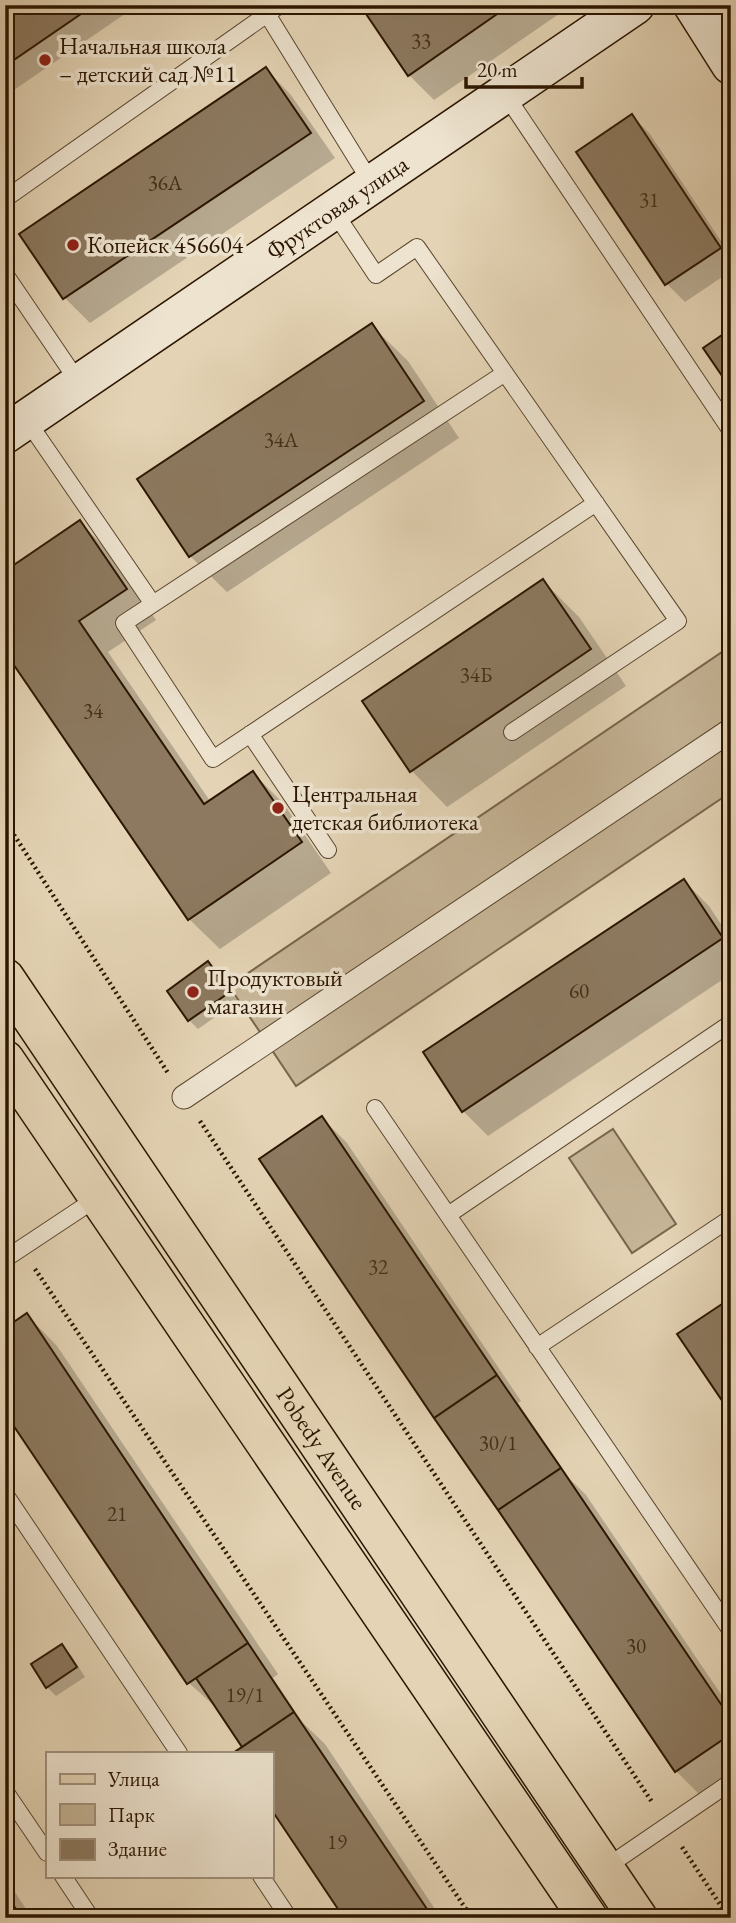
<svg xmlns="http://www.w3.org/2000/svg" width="736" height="1923" font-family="'EB Garamond',serif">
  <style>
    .green { fill: #c5b496; stroke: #78654c; stroke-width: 2 }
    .shadow { fill: #0003 }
    .building { fill: #8c795f; stroke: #2c1601; stroke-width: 2 }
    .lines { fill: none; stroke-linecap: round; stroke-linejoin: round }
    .service-casing { stroke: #5a462e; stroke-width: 18 }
    .pedestrian-casing { stroke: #5a462e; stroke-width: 25 }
    .secondary-casing { stroke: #2c1601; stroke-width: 41 }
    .primary-casing { stroke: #2c1601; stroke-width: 41 }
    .path { stroke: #2c1601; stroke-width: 4.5; stroke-dasharray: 2 3.5; stroke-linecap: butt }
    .service { stroke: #ede3cf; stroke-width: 16 }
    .pedestrian { stroke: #ede3cf; stroke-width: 23 }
    .secondary { stroke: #ede3cf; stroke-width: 38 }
    .primary { stroke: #e4d4b5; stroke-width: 38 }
    .poi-dot { fill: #8f2418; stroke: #ede3cf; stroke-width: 2.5 }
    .labels { text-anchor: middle; stroke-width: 7; stroke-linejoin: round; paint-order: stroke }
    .number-label { font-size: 21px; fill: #442f18 }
    .poi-label { font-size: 24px; fill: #2c1601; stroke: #ede3cf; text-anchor: start }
    .street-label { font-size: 24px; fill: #2c1601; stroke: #ede3cf }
  </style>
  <rect width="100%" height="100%" fill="#e4d4b5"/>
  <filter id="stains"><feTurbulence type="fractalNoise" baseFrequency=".00286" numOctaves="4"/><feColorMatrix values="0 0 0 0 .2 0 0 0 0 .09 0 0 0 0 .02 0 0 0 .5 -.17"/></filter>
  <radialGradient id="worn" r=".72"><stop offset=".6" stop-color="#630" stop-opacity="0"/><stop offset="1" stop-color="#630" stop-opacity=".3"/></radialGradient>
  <path class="green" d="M731,646v146l-435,294 -67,-100z
    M613,1129l63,95 -44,29 -63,-95z"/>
  <path class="shadow" d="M5,5h133l-127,87 -6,-5z
    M362,5h210l-138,95 -25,-25z
    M266,69l25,26 44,63 -245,165 -25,-25 -44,-64z
    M632,116l18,18 81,122v15l-46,31 -18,-18z
    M371,325l37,36 51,77 -232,154 -37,-36z
    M80,522l30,31 46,67 -48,32 102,149 43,-28 30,30 48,70 -111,76 -31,-30 -184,-270z
    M543,581l36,36 47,69 -179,121 -36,-37z
    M684,881l25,25 22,33v35l-243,162 -25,-25z
    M208,963l30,38 -40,28 -9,-9z
    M322,1118l25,25 174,258 -3,2 52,76 16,16 145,214v67l-30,20 -25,-25z
    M731,1300v107l-9,-9z
    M27,1315l30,31 221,328 -5,4 30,45 22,21 116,174h-95l-75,-165h-35l8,-6 -23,-35 -32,-29 -184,-273z
    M62,1646l9,9 14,22 -29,19 -9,-9z
    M5,1877l27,41h-27z"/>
  <path class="building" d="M5,5h89l-89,61z
    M360,5h150l-102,71z
    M266,67l45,66 -248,166 -44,-65z
    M632,114l89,134 -56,37 -89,-133z
    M372,323l52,78 -235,156 -52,-78z
    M731,329v60l-28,-41z
    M80,520l47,69 -48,32 125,183 49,-33 49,71 -114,78 -183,-268v-81z
    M543,579l48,70 -181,123 -48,-71z
    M684,879l39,59 -261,174 -39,-60z
    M208,961l22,31 -42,29 -21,-30z
    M322,1116l175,259 -63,43 -175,-259z
    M731,1298v94l-10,7 -44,-65z
    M27,1313l221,330 -61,41 -182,-271v-85z
    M497,1375l64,93 -63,42 -64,-92z
    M561,1468l170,251v15l-56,38 -177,-262z
    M248,1643l46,69 -52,35 -46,-69z
    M62,1644l15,23 -31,21 -15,-24z
    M294,1712l139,206h-89l-73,-109v-56h-38z
    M5,1893l17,25h-17z"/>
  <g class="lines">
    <g class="service-casing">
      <path id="service" d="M267,14l105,170
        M505,94l226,337
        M5,199l275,-194
        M333,210l43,65 41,-28 261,374 -166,111
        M5,274l74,109
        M505,373l-381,250 89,136 383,-256
        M26,419l127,185
        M250,734l78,116
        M375,1108l356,523
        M448,1215l283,-192
        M5,1259l92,-61
        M537,1347l194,-129
        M5,1494l174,259
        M5,1791l42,62
        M605,1868l126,-86
        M63,1876l28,42
        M261,1876l28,42"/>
    </g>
    <g class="pedestrian-casing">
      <path id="pedestrian" d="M184,1097l547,-367"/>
    </g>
    <g class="secondary-casing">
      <g id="secondary">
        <path d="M693,5l38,60"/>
        <path id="s1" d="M5,434l630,-429"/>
      </g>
    </g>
    <g class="primary-casing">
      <g id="primary">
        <path id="s2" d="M5,978l633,940"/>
        <path d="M5,1060l583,858"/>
      </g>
    </g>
    <path class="path" d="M5,821l163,252
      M200,1121l452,681
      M35,1269l437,649
      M682,1847l47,71"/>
    <use href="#service" class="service"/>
    <use href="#pedestrian" class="pedestrian"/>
    <use href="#secondary" class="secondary"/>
    <use href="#primary" class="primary"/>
  </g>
  <g class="poi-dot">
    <circle cx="45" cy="60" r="7"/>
    <circle cx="73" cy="245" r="7"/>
    <circle cx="278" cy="808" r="7"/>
    <circle cx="193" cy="992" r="7"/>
  </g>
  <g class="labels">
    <g class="number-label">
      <text x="421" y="48">33</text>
      <text x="165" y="190">36А</text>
      <text x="649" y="207">31</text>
      <text x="281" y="447">34А</text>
      <text x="476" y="682">34Б</text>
      <text x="93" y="718">34</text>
      <text x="579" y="998">60</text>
      <text x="378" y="1274">32</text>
      <text x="498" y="1450">30/1</text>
      <text x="117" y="1521">21</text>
      <text x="636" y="1653">30</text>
      <text x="245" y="1702">19/1</text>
      <text x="337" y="1849">19</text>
    </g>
    <g class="poi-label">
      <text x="59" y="54">Начальная школа<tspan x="59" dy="28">– детский сад №11</tspan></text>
      <text x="87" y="253">Копейск 456604</text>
      <text x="292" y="802">Центральная<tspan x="292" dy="28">детская библиотека</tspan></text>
      <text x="207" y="986">Продуктовый<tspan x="207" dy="28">магазин</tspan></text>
    </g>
    <g class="street-label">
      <text dy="8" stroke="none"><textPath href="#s1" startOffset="402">Фруктовая улица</textPath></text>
      <text dy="8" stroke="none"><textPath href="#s2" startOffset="567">Pobedy Avenue</textPath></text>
    </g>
  </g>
  <rect width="736" height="1923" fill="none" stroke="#e4d4b5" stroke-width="28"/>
  <rect x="7" y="7" width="722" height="1909" fill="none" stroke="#2c1601" stroke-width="3.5"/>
  <rect x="14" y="14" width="708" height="1895" fill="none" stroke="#2c1601" stroke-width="2"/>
  <rect x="46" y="1752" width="228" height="126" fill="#ede3cf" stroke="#a0917d" stroke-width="2"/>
  <rect x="60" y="1774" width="35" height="10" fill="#e4d4b5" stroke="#a0917d" stroke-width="2"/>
  <text x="108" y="1786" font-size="21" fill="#2c1601">Улица</text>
  <rect x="60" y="1804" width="35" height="21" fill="#c5b496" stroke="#a0917d" stroke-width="2"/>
  <text x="108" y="1822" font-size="21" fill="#2c1601">Парк</text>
  <rect x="60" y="1839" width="35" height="21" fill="#8c795f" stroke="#a0917d" stroke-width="2"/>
  <text x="108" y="1856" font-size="21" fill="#2c1601">Здание</text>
  <path d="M466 77v10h116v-10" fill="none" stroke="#2c1601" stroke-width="3.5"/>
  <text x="477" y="77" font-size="21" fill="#2c1601" stroke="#ede3cf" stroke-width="5" paint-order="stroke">20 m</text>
  <rect width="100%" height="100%" filter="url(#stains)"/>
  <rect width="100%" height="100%" fill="url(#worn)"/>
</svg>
